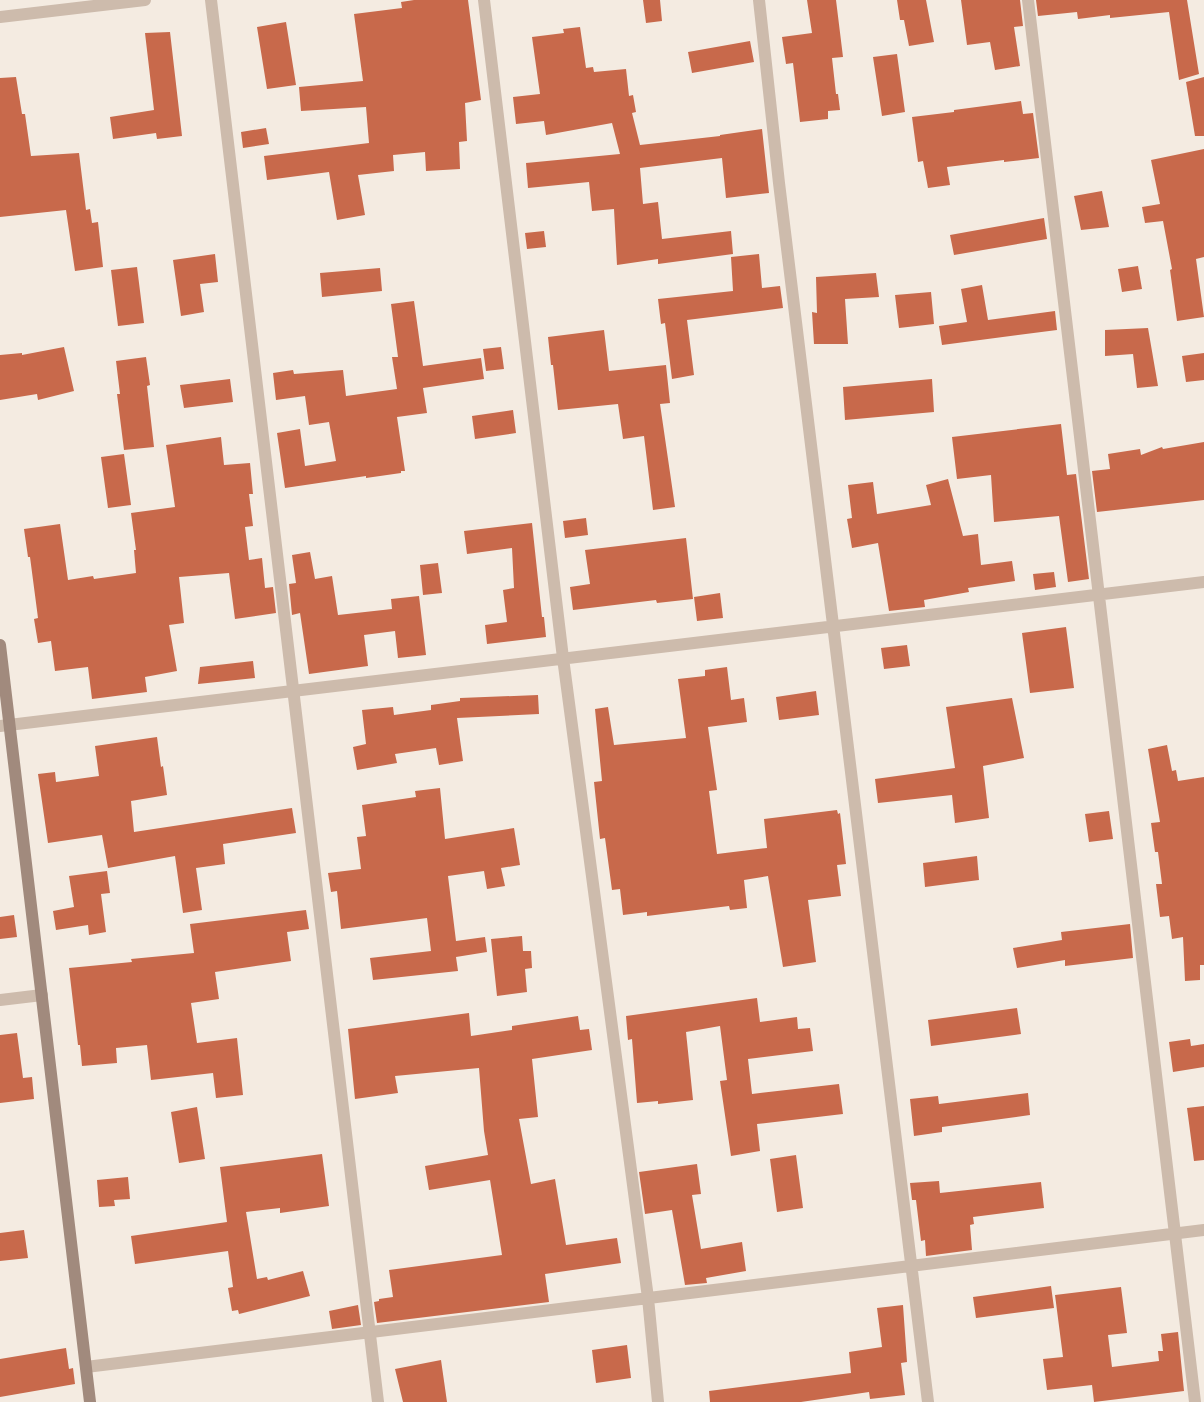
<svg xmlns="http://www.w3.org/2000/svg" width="1204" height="1402" font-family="Figtree,sans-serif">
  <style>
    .building { fill: #c8694b }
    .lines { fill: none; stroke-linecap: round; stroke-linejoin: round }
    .street { stroke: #cdbbac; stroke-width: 12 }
    .secondary { stroke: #a18a7d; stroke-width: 12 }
  </style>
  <rect width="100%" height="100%" fill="#f4ebe1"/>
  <path class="building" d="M414,0h54l13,100 -16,3 2,38 -8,1 1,27 -34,2 -1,-19 -32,3 1,16 -36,4 7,40 -28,5 -8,-48 -62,8 -3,-24 105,-13 -3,-36 -65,4 -2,-24 64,-6 -9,-67 48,-6 -1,-6z
    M643,0h17l2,21 -16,2z
    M807,0h29l7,57 -11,1 4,36h2l2,16 -12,1v8l-28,3 -7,-59 -7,1 -4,-27 30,-4z
    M897,0h29l8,42 -25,4 -5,-26h-4z
    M961,0h59l3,26 -9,1 6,39 -25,4 -5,-28 -23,3z
    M1036,0h151l12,74 -20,6 -10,-68 -59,6v-3l-32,4 -1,-7 -39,4z
    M286,22l10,63 -29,4 -10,-62z
    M580,27l6,41 7,-1 1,5 32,-3 3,27 4,-1 3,17 -4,1 8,32 80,-9v-1l42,-6 7,64 -43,5 -4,-40 -82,10 3,36 15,-2 4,37 69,-8 2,23 -75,10v-5l-41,6 -3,-56 -22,2 -3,-29 -61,6 -2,-25 94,-9 -8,-31 -66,12 -2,-14 -28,3 -3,-27 27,-3 -8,-57 32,-4 -1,-4z
    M170,32l12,104 -25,3 -1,-6 -43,6 -3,-22 44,-7 -9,-77z
    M750,41l4,21 -62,11 -4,-21z
    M897,54l8,58 -23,4 -9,-59z
    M16,77l6,37h3l6,42 48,-3 7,57 4,-1 2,14 6,-1 5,45 -28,4 -9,-61 -66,7v-139z
    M1204,77v59h-9l-9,-54z
    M1021,101l2,13 10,-1 6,45 -35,4v-2l-57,7 3,18 -22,3 -5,-27 -5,1 -6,-45 42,-5v-2z
    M266,128l3,16 -26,4 -2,-16z
    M1204,149v108l-8,2 8,58 -27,4 -7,-51 2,-1 -9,-48 -18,2 -3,-16 18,-3 -9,-44z
    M1102,191l7,36 -28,3 -7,-34z
    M1044,218l3,21 -93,16 -4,-20z
    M544,231l2,16 -19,2 -2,-16z
    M215,254l3,28 -18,2 4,28 -23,4 -8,-56z
    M759,254l3,34 18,-2 3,22 -96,12 7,55 -22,4 -7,-56 -4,1 -3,-25 75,-8 -2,-34z
    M1138,266l4,23 -20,3 -4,-23z
    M137,267l7,56 -26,3 -7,-56z
    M380,268l2,23 -60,6 -2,-24z
    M876,273l3,24 -34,2 3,45h-34l-2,-32 5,1 -1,-36z
    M982,285l6,35 67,-9 2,19 -115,15 -3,-19 28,-4 -6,-33z
    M931,292l3,32 -35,4 -4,-33z
    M414,301l9,65 58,-8 3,21 -61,9 4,25 -30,4 8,54h-4v2l-35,5v-2l-81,12 -8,-55 23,-4 5,37 31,-5 -7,-39 -20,3 -4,-29 -29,4 -3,-27 20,-3 1,4 49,-4 3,26 51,-7 -5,-32h6l-7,-53z
    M1148,328l10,58 -21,2 -4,-34 -28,2v-26z
    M604,330l5,41 57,-6 4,38 -10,1 15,103 -22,3 -9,-74 -21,3 -5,-35 -60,6 -5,-45h-2l-3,-28z
    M64,347l10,44 -36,9 -1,-6 -37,6v-45l22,-2v2z
    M501,347l3,22 -18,2 -3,-22z
    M1204,353v27l-18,2 -4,-26z
    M146,357l4,28 -3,1 7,61 -30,3 -7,-56h3l-4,-33z
    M230,379l3,23 -49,6 -4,-23z
    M932,379l2,33 -89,8 -2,-33z
    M513,410l3,23 -41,6 -3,-23z
    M1061,424l6,51 9,-1 13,105 -21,3 -9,-66 -65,6 -3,-47 -34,4 -5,-42z
    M221,437l3,28 26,-2 3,31h-4l4,32 -8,1 4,33 13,-2 3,30 8,-1 3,26 -41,6 -6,-46 -50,4 5,46 -15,2 8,46 -32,6 2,15 -55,7 -4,-32 -33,4 -4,-30 -13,2 -4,-24 4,-1 -8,-61h-2l-4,-28 36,-5 8,56 25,-4 1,3 42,-6 -2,-23h2l-5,-37 44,-6 -9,-62z
    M1204,442v58l-107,12 -5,-41 18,-2 -2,-15 32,-5 1,6 21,-8 1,2z
    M124,454l7,51 -23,3 -7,-51z
    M948,479l15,57 15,-2 3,31 31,-4 3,20 -47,7 1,4 -45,8 1,7 -36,4 -11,-68 -26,5 -5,-29 5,-1 -4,-33 25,-3 4,32 54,-9 -5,-20z
    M586,518l2,17 -23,3 -2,-17z
    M532,523l10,94h2l2,20 -59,7 -2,-19 22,-3 -4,-32 11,-2 -2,-40 -45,6 -3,-23z
    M686,538l7,61 -36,4 -1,-3 -83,10 -3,-23 20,-3 -5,-34z
    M310,552l5,27 17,-3 6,39 54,-6 -1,-10 28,-3 7,59 -28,3 -3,-27 -31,4 4,31 -59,8 -9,-61 -8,2 -3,-31 7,-1 -4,-28z
    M438,563l4,30 -19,2 -3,-30z
    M1054,572l2,15 -21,3 -2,-16z
    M720,593l3,25 -26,3 -3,-24z
    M1066,627l8,61 -44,5 -8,-60z
    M907,645l3,21 -26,3 -3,-21z
    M253,661l2,17 -57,6 2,-17z
    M727,667l4,33 13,-2 3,24 -39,5 9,63 -8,1 8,63 50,-6 -3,-29 73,-9 1,4 2,-1 6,51 -9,1 4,31 -33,4 8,62 -33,5 -15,-91 -24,4 3,28 -17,2 -1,-4 -82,10v-4l-24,3 -3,-26 -8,1 -7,-52 -5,1 -6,-57 8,-1 -7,-72 13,-2 6,38 72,-7 -8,-59 27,-3v-6z
    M816,691l3,24 -40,5 -3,-23z
    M538,695l1,19 -82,4 6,43 -24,4 -3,-17 -41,6 2,9 -40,7 -4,-23 13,-3 -4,-34 31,-3 1,8 37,-5v-5l29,-4v-3z
    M1012,698l12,60 -41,8 6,52 -34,5 -3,-28 -74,8 -3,-24 80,-11 -9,-61z
    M157,737l4,30 2,-1 4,29 -36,6 3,31 158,-24 4,25 -73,11 2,20 -29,4 6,42 -19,3 -8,-57 -67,12 -6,-33 -54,8 -10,-69 17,-2 1,10 43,-6 -4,-30z
    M1167,745l5,26 4,-1 2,11 26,-4v188h-4v15l-15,1 -2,-44 -11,2 -3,-23 -9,1 -4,-33h6l-4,-32h-3l-4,-29 9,-1 -12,-73z
    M440,788l5,51 69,-11 6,37 -19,3 4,18 -18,3 -3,-18 -36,5 8,65 29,-4 2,15 -31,5 2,14 -85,9 -3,-22 61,-7 -4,-33 -86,11 -4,-38 -6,1 -3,-19 33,-4 -4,-32 9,-1 -4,-31 54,-8 -1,-6z
    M1109,811l4,28 -24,3 -4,-28z
    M977,856l2,24 -54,7 -2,-24z
    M107,871l3,22 -9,1 5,38 -17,3 -1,-10 -32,5 -3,-19 21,-4 -5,-31z
    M306,910l3,19 -22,3 4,29 -76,11 4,27 -28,4 6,40 40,-5 6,57 -27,3 -3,-25 -62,7 -4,-35 -31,3 1,15 -35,3 -2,-21h-2l-9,-77 63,-6 -1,-3 63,-6 -4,-29z
    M14,915l3,22 -17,2v-22z
    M1130,924l3,34 -68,8v-6l-48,8 -4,-20 49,-8 -1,-8z
    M522,936l1,15h8l1,17 -7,1 2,23 -30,4 -6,-57z
    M757,998l3,24 37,-5 1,12 12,-1 3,23 -65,8 4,35 87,-10 4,30 -86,10 3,27 -29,5 -11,-75 7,-1 -7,-54 -34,6 7,68 -35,4v-3l-21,2 -5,-64 -4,1 -2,-24z
    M1017,1008l4,26 -90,12 -3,-26z
    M469,1013l2,23 41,-6v-4l66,-10 2,14 9,-1 3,21 -60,9 6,58 -19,2 12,65 24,-5 11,66 51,-7 4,25 -76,11 4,28 -172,21 -3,-21 5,-1v-2l14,-2 -4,-27 113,-15 -12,-75 -61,10 -4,-24 63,-11 -4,-24 -5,-63 -84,8 3,17 -43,6 -7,-70z
    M17,1033l6,45 9,-1 2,22 -34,4v-68z
    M1190,1039l1,7 13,-2v23l-31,5 -4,-30z
    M1028,1093l2,22 -88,12v5l-28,4 -4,-37 28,-3 1,8z
    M1204,1106v54l-10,1 -7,-53z
    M197,1107l8,52 -26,4 -8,-51z
    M322,1154l7,52 -49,7v-5l-34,4 11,67 10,-2 1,3 35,-9 7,25 -71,18 -1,-4 -6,1 -4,-23 5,-1 -5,-36 -93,13 -4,-28 96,-14 -7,-55z
    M796,1155l7,53 -26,4 -7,-53z
    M697,1164l4,30 -9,1 9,54 41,-7 4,29 -40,7 1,5 -22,2 -13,-75 -27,4 -6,-42z
    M128,1177l2,22 -16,1 1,6 -16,1 -2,-27z
    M939,1181l1,12 101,-11 3,26 -71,9 1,7 -4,1 2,25 -46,6 -1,-16 -4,1 -5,-41h-4l-2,-17z
    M24,1230l4,28 -28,3v-28z
    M1051,1286l3,22 -78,10 -3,-21z
    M1121,1287l6,46 -19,2 4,32 47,-6 -1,-10h5l-2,-17 17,-2 6,59 -90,11 -2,-17 -45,5 -4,-31 20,-2 -8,-62z
    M358,1305l3,20 -29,4 -3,-18z
    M903,1305l4,57 -6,1 4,32 -35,4 -1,-7 -68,10h-91l-1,-11 142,-18 -2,-21 33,-5 -5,-39z
    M627,1345l4,33 -35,5 -4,-33z
    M66,1348l3,21 4,-1 2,16 -75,13v-38z
    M441,1360l6,42h-44l-8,-33z"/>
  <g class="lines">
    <path class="street" d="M211,0l167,1402
      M484,0l79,658 85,640 10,104
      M759,0l20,183 149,1219
      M1028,0l167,1402
      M0,17l145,-17
      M0,726l1204,-144
      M0,1000l42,-5
      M86,1367l1118,-137"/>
    <path class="secondary" d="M0,645l90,757"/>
  </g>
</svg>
